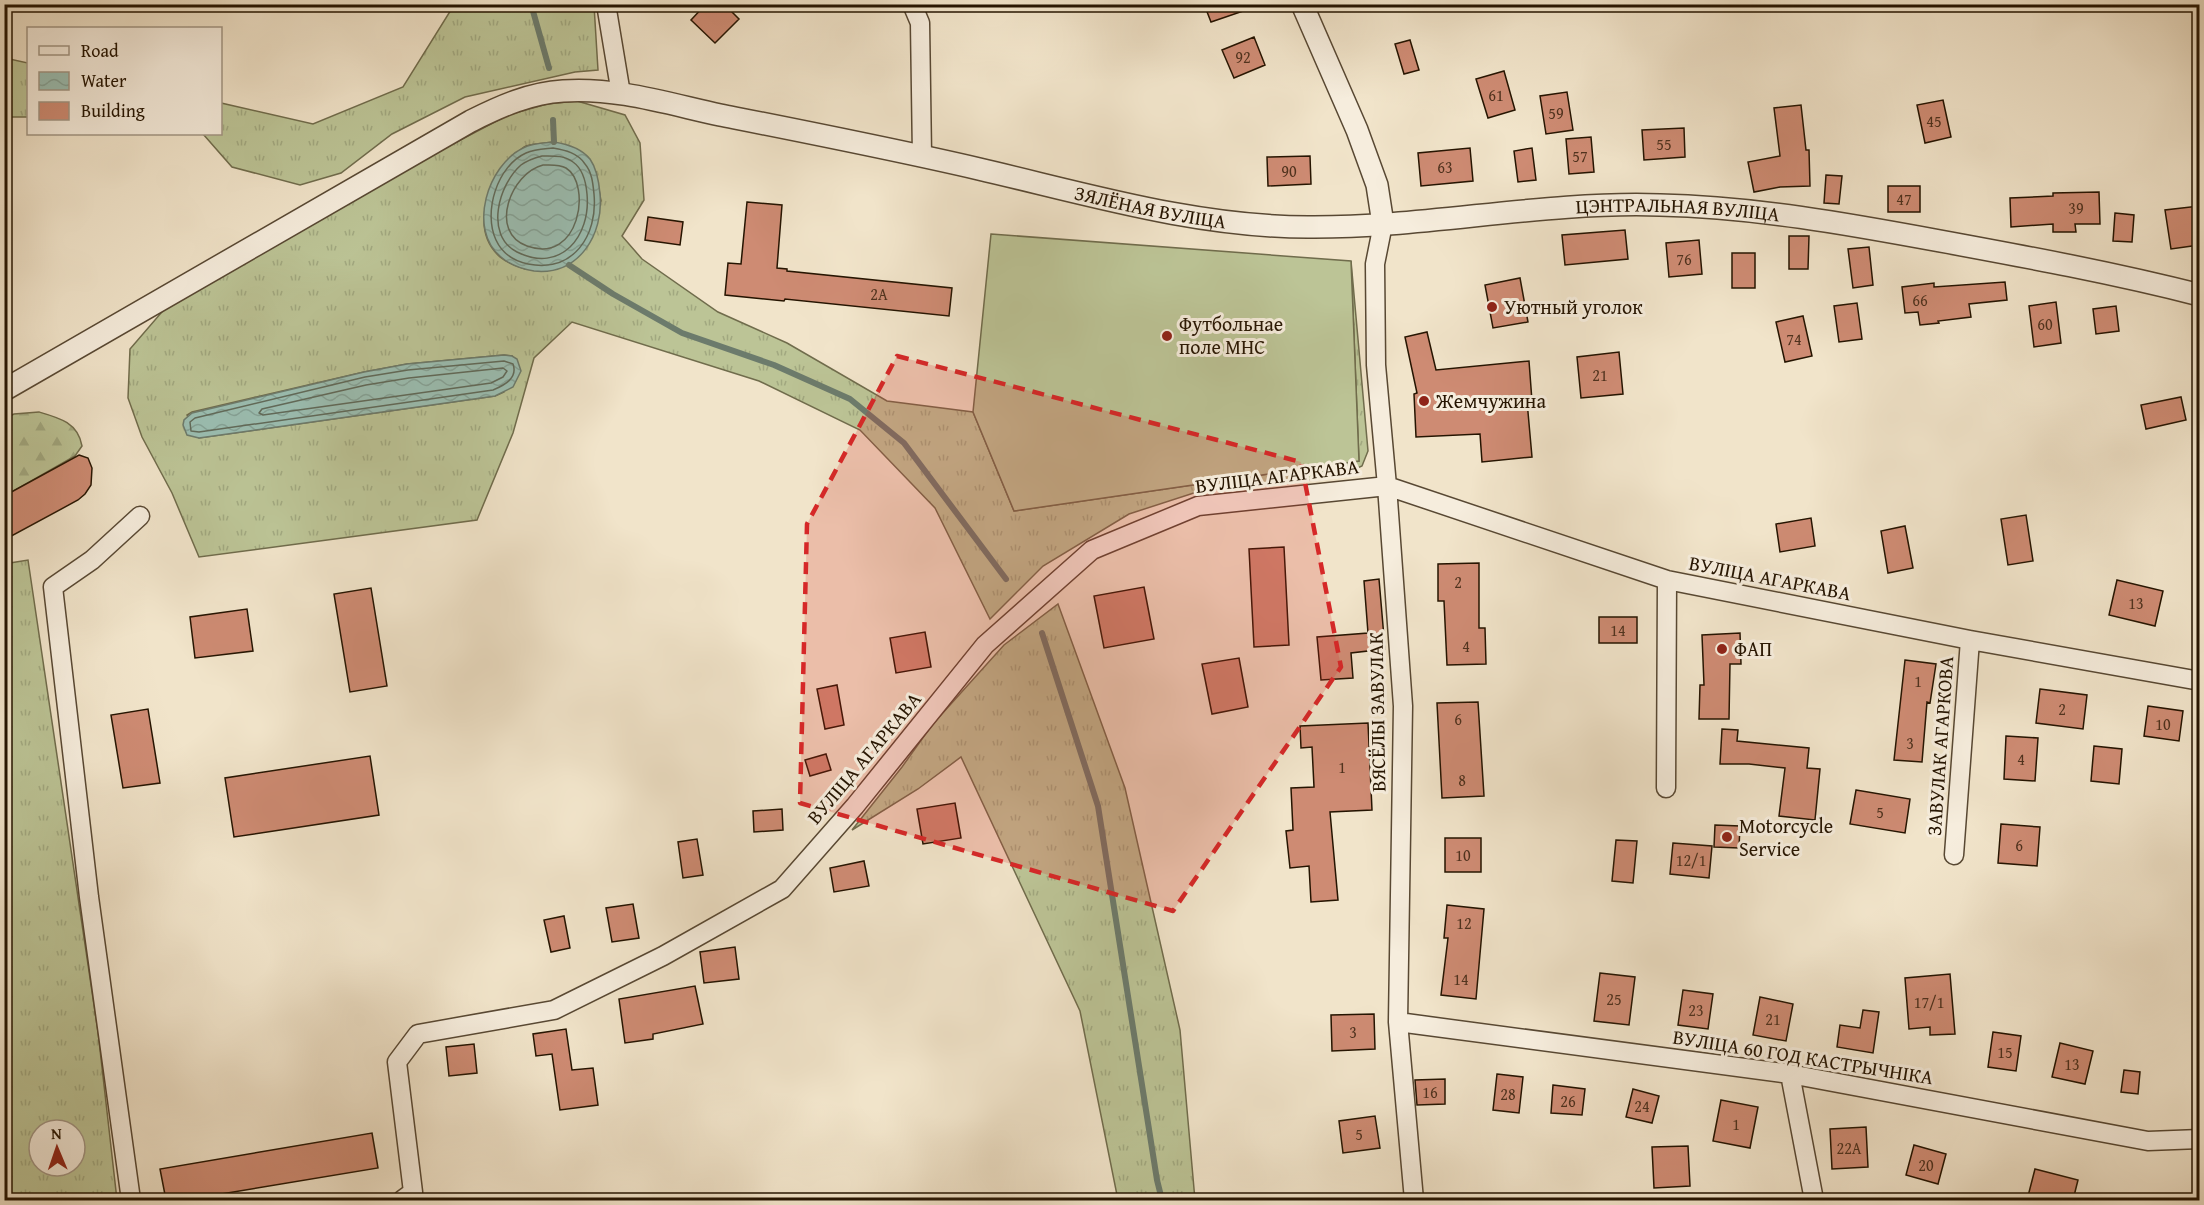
<svg xmlns="http://www.w3.org/2000/svg" width="2204" height="1205" font-family="'Gentium Book Plus',serif">
  <style>
    .grass { fill: url(#grass-tufts); stroke: #706c4c; stroke-width: 1.5; fill-rule: evenodd }
    .forest { fill: url(#forest-firs); stroke: #706c4c; stroke-width: 1.5 }
    .pitch { fill: #bcc496; stroke: #706c4c; stroke-width: 1.5 }
    .water { fill: url(#water-waves); stroke: #6c7b6c; stroke-width: 1.5 }
    .lines { fill: none; stroke-linecap: round; stroke-linejoin: round }
    .shore { stroke: #606a5a; stroke-width: 1.5 }
    .stream { stroke: #6c7b6c; stroke-width: 6 }
    .building { fill: #ce8b73; stroke: #251401; stroke-width: 1.5 }
    .minor-casing { stroke: #584833; stroke-width: 21 }
    .tertiary-casing { stroke: #584833; stroke-width: 24 }
    .minor { stroke: #f6eddd; stroke-width: 18 }
    .tertiary { stroke: #f6eddd; stroke-width: 21 }
    .marked { fill: #d62828; fill-opacity: 0.2; stroke: #d62828; stroke-width: 4.5; stroke-dasharray: 12 8; stroke-linejoin: round }
    .poi-dot { fill: #8f2418; stroke: #f6eddd; stroke-width: 2 }
    .labels { text-anchor: middle; stroke-width: 6; stroke-linejoin: round; paint-order: stroke }
    .number-label { font-size: 16px; fill: #4f321e }
    .street-label { font-size: 20px; fill: #251401; stroke: #f6eddd }
    .poi-label { font-size: 20px; fill: #251401; stroke: #f6eddd; text-anchor: start }
  </style>
  <defs>
    <pattern id="grass-tufts" width="24" height="20" patternUnits="userSpaceOnUse" patternTransform="scale(1.5)"><rect width="24" height="20" fill="#bcc496"/><path d="M3 7l-1-3M5 7V3M7 7l1-3M15 17l-1-3M17 17v-4M19 17l1-3" fill="none" stroke="#a1a880"/></pattern>
    <pattern id="forest-firs" width="22" height="20" patternUnits="userSpaceOnUse" patternTransform="scale(1.5)"><rect width="22" height="20" fill="#bcc496"/><path d="M5 1l3.5 6h-7zM16 11l3.5 6h-7z" fill="#a1a880"/></pattern>
    <pattern id="water-waves" width="16" height="10" patternUnits="userSpaceOnUse" patternTransform="scale(1.5)"><rect width="16" height="10" fill="#9bbfb3"/><path d="M0 5q4-4 8 0t8 0" fill="none" stroke="#85a398"/></pattern>
  </defs>
  <rect width="100%" height="100%" fill="#f1e4ca"/>
  <filter id="stains"><feTurbulence type="fractalNoise" baseFrequency=".00333" numOctaves="4"/><feColorMatrix values="0 0 0 0 .2 0 0 0 0 .09 0 0 0 0 .02 0 0 0 .5 -.17"/></filter>
  <radialGradient id="worn" r=".72"><stop offset=".6" stop-color="#630" stop-opacity="0"/><stop offset="1" stop-color="#630" stop-opacity=".3"/></radialGradient>
  <path class="grass" d="M454,5h140l4,65 -23,2 -110,25 -73,37 -51,39 -41,12 -68,-18 -29,-33h17l1,-31 92,21 90,-37z
    M5,58l23,5v54h-23z
    M577,101l48,14 15,28 4,57 -22,36 20,23 76,53 69,31 100,58 86,11 41,99 345,-50 -8,-200 17,190 -6,15 -11,5 -54,11 -94,8 -74,24 -86,52 -53,53 -55,-111 -75,-78 -101,-49 -187,-59 -38,36 -21,75 -36,87 -278,37 -27,-64 -30,-56 -14,-39 2,-49 37,-43 278,-158 63,-33 39,-11zM554,142l42,30 5,29 -76,68c-9,-3 -18,-6 -25,-12 -29,-26 -14,-72 9,-96 5,-4 11,-12 17,-15 9,-3 19,-3 28,-4zM504,355l8,1 -8,36 -9,4 -296,42 -12,-23 5,-3 172,-40 43,-8z
    M28,560l70,472 19,168h-112l-1,-636zM39,1130h36v36h-36z
    M1058,604l67,184 55,242 15,170h-77l-38,-189 -119,-254 -43,32 -66,41 50,-63 30,-42 72,-80z"/>
  <path class="forest" d="M39,412c21,6 39,11 43,34l-7,10 -70,40 -1,-77 10,-5z"/>
  <path class="pitch" d="M991,234l360,27 8,200 -345,50 -41,-99z"/>
  <path class="water" d="M554,142c13,2 27,6 36,17 7,10 9,23 10,35 4,40 -21,82 -66,77 -12,-2 -24,-6 -33,-14 -34,-28 -13,-92 22,-109 9,-5 21,-5 31,-6z
    M504,355l8,1 5,3 4,12 -8,16 -18,9 -296,42 -12,-3 -4,-10 1,-5 8,-7 172,-41 43,-8z"/>
  <g class="lines">
    <path class="shore" d="M553,148c12,2 25,5 32,16 7,8 8,20 9,30 4,42 -21,79 -66,70 -14,-3 -26,-11 -32,-24 -13,-28 1,-74 30,-87 9,-4 18,-4 27,-5z
      M542,156c11,0 22,-1 31,6 10,7 13,20 14,32 4,42 -26,80 -70,58 -33,-17 -18,-68 4,-87 7,-5 13,-7 21,-9z
      M543,165c8,0 16,-1 23,3 26,16 14,97 -39,78 -39,-14 -16,-73 16,-81z
      M504,361l9,3c5,14 -8,21 -20,26l-294,42 -8,-1 -1,-9 5,-4 170,-41 43,-7z
      M503,368l4,3 -4,6 -12,6 -228,32 -4,-2 3,-4 104,-24 43,-7z"/>
    <path class="stream" d="M531,4l18,64
      M553,120l1,22
      M569,265l44,29 69,39 92,32 76,34 54,44 102,136
      M1042,633l56,173 59,374 5,20"/>
  </g>
  <path class="building" d="M706,4h18l15,15 -24,24 -24,-23z
    M1204,4h51v3l-44,15z
    M1254,37l11,28 -31,13 -12,-28z
    M1410,40l9,30 -15,4 -9,-30z
    M1504,71l11,39 -27,8 -12,-39z
    M1567,92l6,38 -27,4 -6,-38z
    M1943,100l8,37 -26,6 -8,-38z
    M1801,105l5,45h3l1,36 -30,1 -26,5 -6,-30 32,-6 -6,-48z
    M1684,128l1,29 -41,3 -2,-30z
    M1591,137l3,35 -25,2 -3,-35z
    M1470,148l3,33 -52,5 -3,-33z
    M1532,148l4,32 -18,2 -4,-31z
    M1310,156l1,28 -43,2 -1,-29z
    M1826,175l16,1 -3,28 -15,-1z
    M1888,186h32v26h-32z
    M2099,192l1,32h-25l1,8h-23v-8l-42,3 -1,-29 43,-2v-3z
    M747,202l35,3 -5,63 10,1v2l165,17 -3,28 -164,-17 -1,2 -59,-6 3,-32 13,1z
    M2199,206v39l-28,4 -6,-39z
    M2115,213l19,2 -2,27 -19,-1z
    M648,217l35,5 -3,23 -35,-5z
    M1625,230l3,29 -63,6 -3,-30z
    M1789,236h20l-1,33h-19z
    M1699,240l3,34 -33,3 -3,-34z
    M1869,247l4,38 -20,3 -5,-39z
    M1732,253h23v35h-23z
    M1520,278l8,44 -35,6 -8,-43z
    M2005,282l2,18 -38,4 2,13 -33,4 1,2 -19,2 -2,-13 -13,1 -3,-26 32,-4v4z
    M2056,302l5,41 -27,4 -5,-41z
    M1857,303l5,36 -23,3 -5,-36z
    M2116,306l3,25 -23,3 -3,-25z
    M1803,316l9,40 -27,6 -9,-40z
    M1427,332l9,38 93,-9 3,40h-5l5,56 -50,5 -2,-28 -64,3 -2,-43 3,-1 -12,-56z
    M1619,352l4,42 -42,4 -4,-41z
    M2181,397l5,23 -40,9 -5,-24z
    M79,455l9,3 4,10 -1,17 -6,9 -7,6 -74,40v-44z
    M2026,515l7,46 -25,4 -7,-46z
    M1811,518l4,28 -35,6 -4,-28z
    M1905,526l8,42 -25,5 -7,-42z
    M1284,547l5,98 -35,2 -5,-98z
    M1479,563v65h6l1,36 -39,1 -3,-64h-6v-37z
    M1379,579l6,70 -34,4 2,25 -32,2 -4,-43 51,-4 -4,-52z
    M2117,580l46,11 -8,35 -46,-11z
    M1144,587l10,52 -50,9 -10,-52z
    M371,588l16,98 -37,6 -16,-98z
    M247,609l6,42 -58,7 -5,-41z
    M1599,617h38v26h-38z
    M925,632l6,35 -35,6 -6,-35z
    M1740,633l1,31h-11l-1,55h-30l1,-34h4l-2,-50z
    M1239,658l9,49 -36,7 -10,-50z
    M1905,660l31,4 -6,39 -3,-1 -5,60 -28,-2z
    M837,685l7,40 -19,4 -8,-40z
    M2040,689l47,6 -4,34 -47,-6z
    M1478,702l6,94 -42,2 -5,-95z
    M2148,706l35,5 -4,30 -35,-5z
    M148,709l12,74 -37,5 -12,-73z
    M1368,723l4,87 -42,2 8,88 -27,2 -2,-36 -19,2 -4,-37 7,-1 -2,-42 23,-1 -2,-40 -11,1 -1,-22z
    M1722,729l16,1 -1,11 72,7 -2,20 13,1 -5,51 -36,-4 6,-48 -36,-4h-29z
    M2006,736l32,2 -3,43 -31,-2z
    M2094,746l28,3 -3,35 -28,-3z
    M826,754l5,16 -21,6 -5,-16z
    M370,756l9,59 -145,22 -9,-59z
    M1856,790l54,9 -5,34 -55,-9z
    M955,803l6,35 -38,6 -6,-35z
    M782,809l1,21 -29,2 -1,-21z
    M2001,824l39,3 -3,39 -39,-3z
    M1715,825l25,1 -1,22 -25,-1z
    M1445,838h36v34h-36z
    M697,839l6,36 -20,3 -5,-36z
    M1616,840l21,1 -4,42 -21,-2z
    M1673,843l39,3 -3,32 -39,-4z
    M864,861l5,25 -35,6 -4,-24z
    M633,904l6,34 -27,4 -6,-34z
    M1447,905l37,4 -8,90 -35,-4 7,-57h-4z
    M564,916l6,32 -19,4 -7,-32z
    M735,947l4,32 -35,4 -4,-31z
    M1600,973l35,4 -6,48 -35,-4z
    M1950,974l5,60 -25,1v-8l-21,2 -4,-51z
    M695,986l8,38 -50,10v5l-28,4 -6,-44z
    M1683,990l30,4 -5,35 -30,-4z
    M1760,997l33,7 -7,37 -33,-6z
    M1863,1010l16,2 -6,41 -36,-6 3,-22 20,3z
    M1374,1014l1,35 -43,2 -1,-36z
    M566,1029l6,41 21,-2 5,37 -38,5 -8,-56 -16,2 -3,-22z
    M1993,1032l28,4 -5,35 -28,-4z
    M2060,1043l33,8 -8,33 -33,-7z
    M474,1044l3,29 -28,3 -3,-29z
    M2124,1070l16,2 -2,22 -17,-2z
    M1497,1074l26,3 -4,36 -26,-3z
    M1445,1079v25l-28,1 -2,-25z
    M1553,1085l32,4 -3,26 -31,-2z
    M1633,1089l26,7 -7,27 -26,-6z
    M1721,1100l37,7 -8,41 -37,-7z
    M1375,1116l5,32 -37,5 -4,-32z
    M1866,1127l2,40 -36,2 -2,-40z
    M372,1133l6,35 -193,32h-19l-6,-31z
    M1914,1145l32,9 -8,30 -32,-9z
    M1688,1146l2,40 -36,2 -2,-41z
    M2035,1169l43,11 -5,20h-46z"/>
  <g class="lines">
    <g class="minor-casing">
      <path id="minor" d="M606,4l15,90
        M912,4l8,19 2,133
        M1383,224l-8,40 1,101 11,121 16,220 -5,316 16,178
        M1666,788l1,-208
        M1954,855l16,-215
        M1398,1022l392,52 358,67 52,-2
        M1790,1074l24,126
        M131,1200l-42,-303 -36,-310 39,-27 48,-44
        M402,1200l11,-8 -16,-130 21,-28 136,-24 109,-54 119,-67 73,-83 130,-161 107,-95 106,-44 189,-20 280,94 303,60 230,41"/>
    </g>
    <g class="tertiary-casing">
      <g id="tertiary">
        <path d="M1302,4l55,126 20,55 6,39"/>
        <path id="s1" d="M4,390l467,-269c30,-15 59,-28 92,-30 52,-4 106,13 157,24 86,17 173,34 259,54 108,25 217,58 329,58 118,1 234,-26 352,-22 94,2 188,19 280,36 87,16 174,32 260,54"/>
      </g>
    </g>
    <use href="#minor" class="minor"/>
    <use href="#tertiary" class="tertiary"/>
  </g>
  <path class="marked" d="M897,356l404,106 40,205 -168,244 -373,-108 7,-279z"/>
  <g class="poi-dot">
    <circle cx="1492" cy="307" r="6"/>
    <circle cx="1167" cy="336" r="6"/>
    <circle cx="1424" cy="401" r="6"/>
    <circle cx="1722" cy="649" r="6"/>
    <circle cx="1727" cy="837" r="6"/>
  </g>
  <g class="labels">
    <g class="number-label">
      <text x="1243" y="63">92</text>
      <text x="1496" y="101">61</text>
      <text x="1556" y="119">59</text>
      <text x="1934" y="127">45</text>
      <text x="1664" y="150">55</text>
      <text x="1580" y="162">57</text>
      <text x="1445" y="173">63</text>
      <text x="1289" y="177">90</text>
      <text x="1904" y="205">47</text>
      <text x="2076" y="214">39</text>
      <text x="1684" y="265">76</text>
      <text x="879" y="300">2А</text>
      <text x="1920" y="306">66</text>
      <text x="2045" y="330">60</text>
      <text x="1794" y="345">74</text>
      <text x="1600" y="381">21</text>
      <text x="1458" y="588">2</text>
      <text x="2136" y="609">13</text>
      <text x="1618" y="636">14</text>
      <text x="1466" y="652">4</text>
      <text x="1918" y="687">1</text>
      <text x="2062" y="715">2</text>
      <text x="1458" y="725">6</text>
      <text x="2163" y="730">10</text>
      <text x="1910" y="749">3</text>
      <text x="2021" y="765">4</text>
      <text x="1342" y="773">1</text>
      <text x="1462" y="786">8</text>
      <text x="1880" y="818">5</text>
      <text x="2019" y="851">6</text>
      <text x="1463" y="861">10</text>
      <text x="1691" y="866">12/1</text>
      <text x="1464" y="929">12</text>
      <text x="1461" y="985">14</text>
      <text x="1614" y="1005">25</text>
      <text x="1929" y="1008">17/1</text>
      <text x="1696" y="1016">23</text>
      <text x="1773" y="1025">21</text>
      <text x="1353" y="1038">3</text>
      <text x="2005" y="1058">15</text>
      <text x="2072" y="1070">13</text>
      <text x="1430" y="1098">16</text>
      <text x="1508" y="1100">28</text>
      <text x="1568" y="1107">26</text>
      <text x="1642" y="1112">24</text>
      <text x="1736" y="1130">1</text>
      <text x="1359" y="1140">5</text>
      <text x="1849" y="1154">22А</text>
      <text x="1926" y="1171">20</text>
    </g>
    <g class="street-label">
      <text dy="7" stroke="none"><textPath href="#s1" startOffset="1236">ЗЯЛЁНАЯ ВУЛІЦА</textPath></text>
      <text dy="7" stroke="none"><textPath href="#s1" startOffset="1766">ЦЭНТРАЛЬНАЯ ВУЛІЦА</textPath></text>
      <text transform="translate(1277 476) rotate(-7)" y="7">ВУЛІЦА АГАРКАВА</text>
      <text transform="translate(1770 578) rotate(11)" y="7">ВУЛІЦА АГАРКАВА</text>
      <text transform="translate(1377 712) rotate(-91)" y="7">ВЯСЁЛЫ ЗАВУЛАК</text>
      <text transform="translate(1940 746) rotate(-86)" y="7">ЗАВУЛАК АГАРКОВА</text>
      <text transform="translate(864 758) rotate(-50)" y="7">ВУЛІЦА АГАРКАВА</text>
      <text transform="translate(1803 1057) rotate(9)" y="7">ВУЛІЦА 60 ГОД КАСТРЫЧНІКА</text>
    </g>
    <g class="poi-label">
      <text x="1504" y="314">Уютный уголок</text>
      <text x="1179" y="331">Футбольнае<tspan x="1179" dy="23">поле МНС</tspan></text>
      <text x="1436" y="408">Жемчужина</text>
      <text x="1734" y="656">ФАП</text>
      <text x="1739" y="833">Motorcycle<tspan x="1739" dy="23">Service</tspan></text>
    </g>
  </g>
  <rect width="2204" height="1205" fill="none" stroke="#f1e4ca" stroke-width="24"/>
  <rect x="6" y="6" width="2192" height="1193" fill="none" stroke="#251401" stroke-width="3"/>
  <rect x="12" y="12" width="2180" height="1181" fill="none" stroke="#251401" stroke-width="1.5"/>
  <rect x="27" y="27" width="195" height="108" fill="#f6eddd" stroke="#a29685" stroke-width="1.5"/>
  <rect x="39" y="46" width="30" height="9" fill="#f6eddd" stroke="#a29685" stroke-width="1.5"/>
  <text x="81" y="57" font-size="18" fill="#251401">Road</text>
  <rect x="39" y="72" width="30" height="18" fill="url(#water-waves)" stroke="#a29685" stroke-width="1.5"/>
  <text x="81" y="87" font-size="18" fill="#251401">Water</text>
  <rect x="39" y="102" width="30" height="18" fill="#ce8b73" stroke="#a29685" stroke-width="1.5"/>
  <text x="81" y="117" font-size="18" fill="#251401">Building</text>
  <g transform="translate(57 1148) rotate(358)"><circle r="28" fill="#f6eddd" stroke="#a29685" stroke-width="1.5"/>
  <path d="M0-4.5L10 22L0 15L-10 22Z" fill="#8f2418"/>
  <text y="-9" font-size="16" font-weight="bold" text-anchor="middle" fill="#251401">N</text>
  </g>
  <rect width="100%" height="100%" filter="url(#stains)"/>
  <rect width="100%" height="100%" fill="url(#worn)"/>
</svg>
